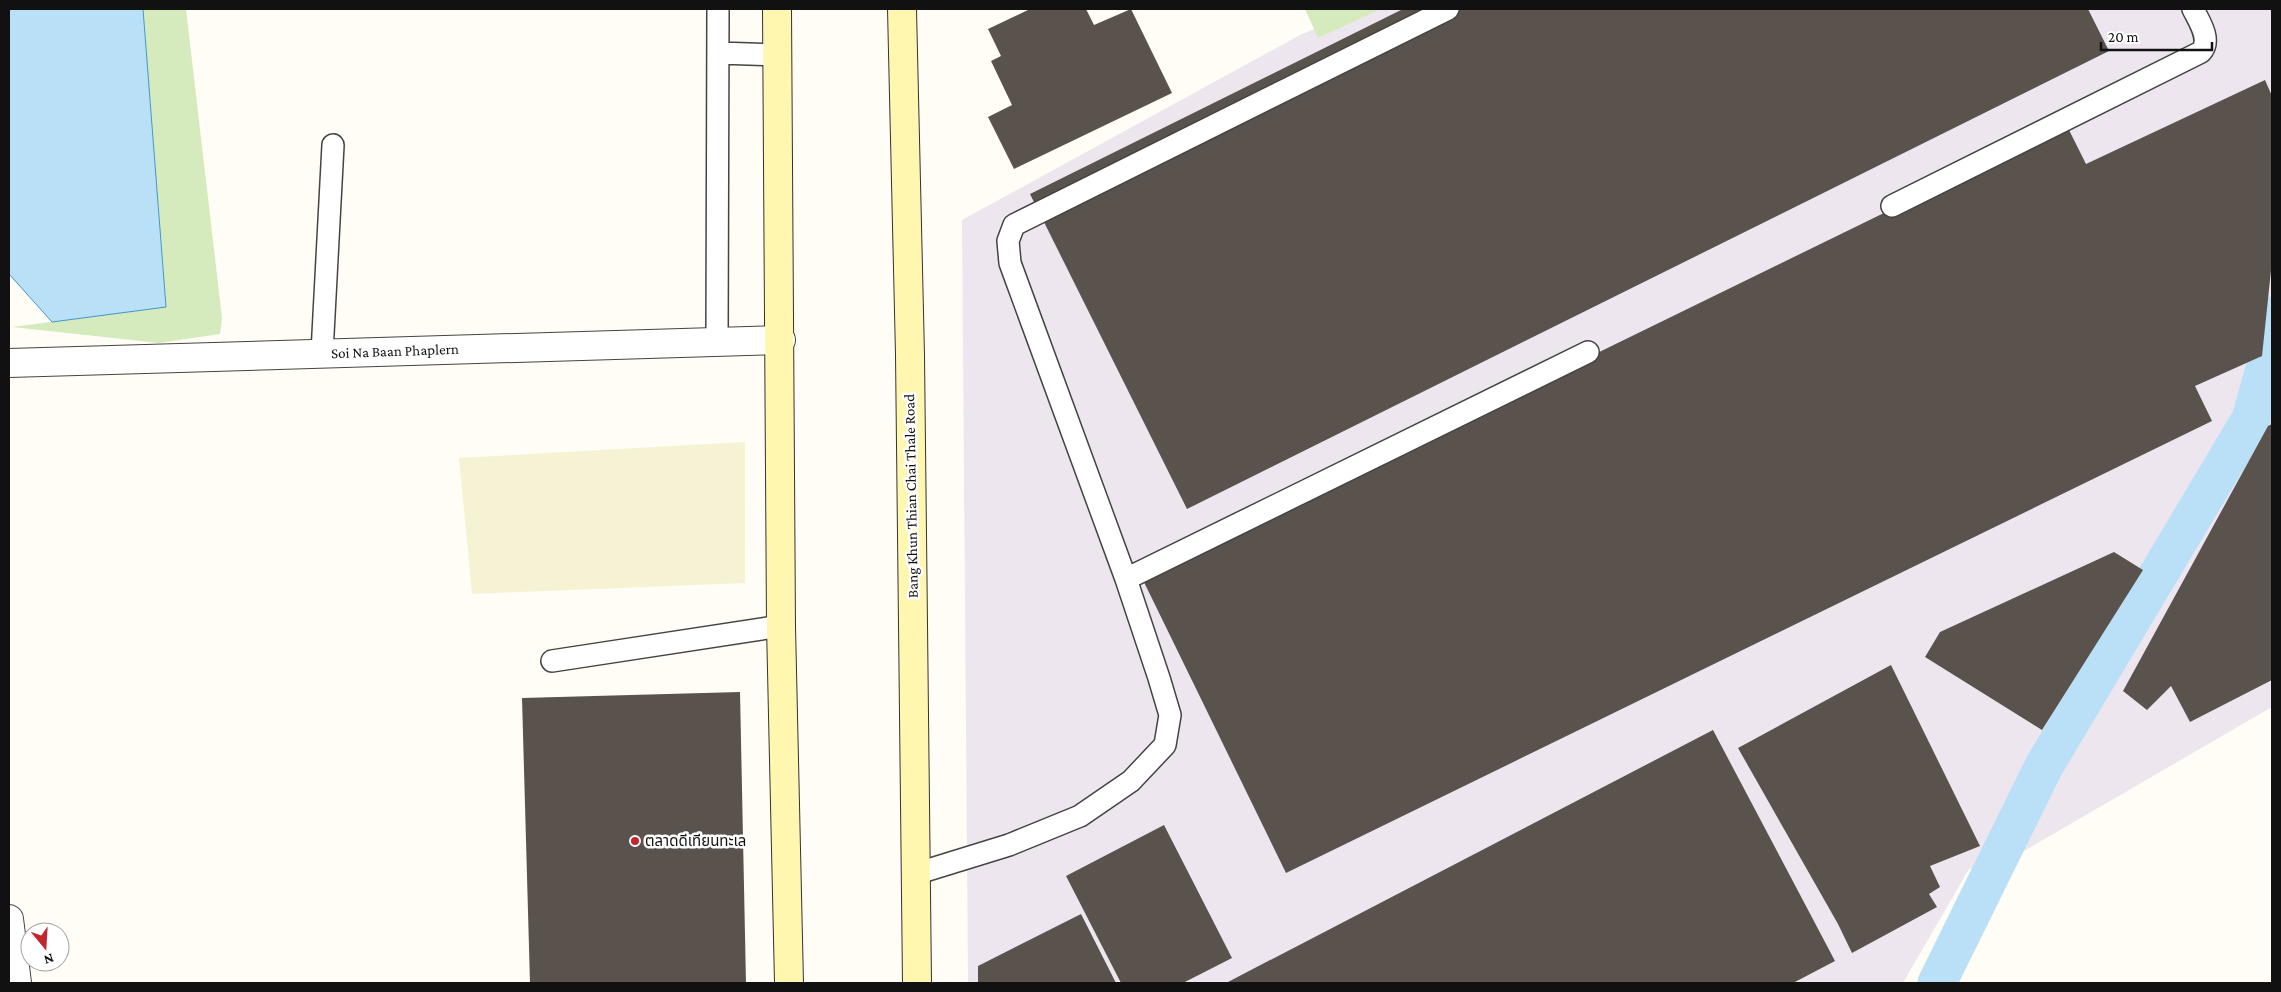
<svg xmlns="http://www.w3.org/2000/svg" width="2281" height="992" font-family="'Crimson Pro','Noto Sans Thai',serif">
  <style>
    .industrial { fill: #eee6ef }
    .farmland { fill: #f6f3d4 }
    .green { fill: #d5ebbd }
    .water { fill: #b9e0f7; stroke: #3f96cf }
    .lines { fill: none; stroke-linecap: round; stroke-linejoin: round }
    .canal { stroke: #b9e0f7; stroke-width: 39 }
    .building { fill: #5a524d }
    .lane-casing { stroke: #444; stroke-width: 24 }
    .street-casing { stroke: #444; stroke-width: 30 }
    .secondary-casing { stroke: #333; stroke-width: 30 }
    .lane { stroke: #fff; stroke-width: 21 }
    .street { stroke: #fff; stroke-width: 28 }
    .secondary { stroke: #fff6b0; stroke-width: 28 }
    .poi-dot { fill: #c4262e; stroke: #fff; stroke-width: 2 }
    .labels { text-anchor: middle; stroke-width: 5; stroke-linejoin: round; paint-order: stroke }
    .street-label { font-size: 15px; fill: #111; stroke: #fff }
    .poi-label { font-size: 15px; fill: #111; stroke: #fff; text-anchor: start }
  </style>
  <rect width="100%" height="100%" fill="#fffdf5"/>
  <path class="industrial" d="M1363,9h909v698l-255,148 -48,14 -66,114h-935l-6,-763 338,-185z"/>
  <path class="farmland" d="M745,442v141l-273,11 -13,-136z"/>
  <path class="green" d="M143,9h43l36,309 -2,16 -61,9 -147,-16 154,-20z
    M1305,9h76l-63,29z"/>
  <path class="water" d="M9,9h134l23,298 -114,15 -43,-48z"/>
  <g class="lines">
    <path class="canal" d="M1937,983l107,-217 207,-347 15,-54 6,-49"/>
  </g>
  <path class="building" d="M1030,9h56l8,16 37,-16 41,84 -158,76 -26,-52 24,-12 -21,-44 10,-5 -13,-27z
    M1403,9h685l21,42 -922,458 -157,-315z
    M2265,80l7,16v165l-10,95 -67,30 17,35 -926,452 -145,-297 925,-452 20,40z
    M2272,424v256l-82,42 -19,-36 -24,24 -24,-19 145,-265z
    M2114,552l29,18 -101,160 -117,-73 15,-25z
    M1891,665l89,181 -50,20 10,21 -11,7 8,13 -85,46 -14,-29 -100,-176z
    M740,692l6,291h-216l-8,-285z
    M1713,730l122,231 -42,22h-567z
    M1164,825l68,133 -49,25h-62l-55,-107z
    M1081,914l35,69h-138v-17z"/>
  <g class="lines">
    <g class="lane-casing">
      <path id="lane" d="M718,53l59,2
        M1892,206l309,-154c11,-12 -2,-31 -8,-43
        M717,341l1,-332
        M322,353l11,-208
        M1126,579l462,-227
        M552,661l229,-35
        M915,874l94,-29 71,-29 51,-35 34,-36 5,-30 -11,-37 -33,-99 -116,-316 -2,-22 6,-16 434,-216"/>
    </g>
    <g class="street-casing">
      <path id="street" d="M9,363l772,-23
        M9,919l8,64"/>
    </g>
    <g class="secondary-casing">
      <path id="secondary" d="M777,9l4,617 8,357
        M902,9l8,346 7,628"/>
    </g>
    <use href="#lane" class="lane"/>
    <use href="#street" class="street"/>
    <use href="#secondary" class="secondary"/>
  </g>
  <circle class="poi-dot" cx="635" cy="841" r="5"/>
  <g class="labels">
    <g class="street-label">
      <text transform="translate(395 351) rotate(-2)" y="5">Soi Na Baan Phaplern</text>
      <text transform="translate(911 496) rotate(-91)" y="5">Bang Khun Thian Chai Thale Road</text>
    </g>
    <g class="poi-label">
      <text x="645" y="846">ตลาดดีเทียนทะเล</text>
    </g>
  </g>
  <rect width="2281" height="992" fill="none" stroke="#111111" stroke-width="20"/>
  <g transform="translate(45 947) rotate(162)"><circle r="24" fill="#ffffff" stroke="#a0a0a0"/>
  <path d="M0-4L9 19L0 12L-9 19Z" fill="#c4262e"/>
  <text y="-8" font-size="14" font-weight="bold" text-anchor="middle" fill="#111111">N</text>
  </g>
  <path d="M2101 42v8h111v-8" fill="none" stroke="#111111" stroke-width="2.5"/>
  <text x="2108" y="42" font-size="15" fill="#111111" stroke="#ffffff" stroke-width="4" paint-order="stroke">20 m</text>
</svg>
